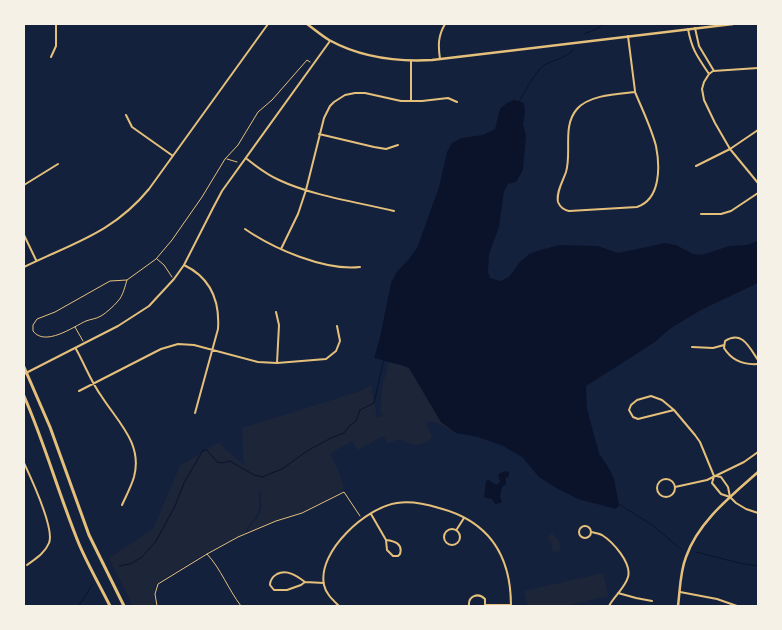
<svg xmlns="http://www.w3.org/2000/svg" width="782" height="630" font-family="Arial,sans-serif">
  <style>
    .green { fill: #1d2539 }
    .water { fill: #0b132b }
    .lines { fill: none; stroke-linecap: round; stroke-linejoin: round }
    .stream { stroke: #0b132b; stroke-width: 1 }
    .path { stroke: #e5c07b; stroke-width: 1 }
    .minor { stroke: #e5c07b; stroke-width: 2 }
    .tertiary { stroke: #e5c07b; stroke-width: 2.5 }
    .primary { stroke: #e5c07b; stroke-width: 3 }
  </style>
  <rect width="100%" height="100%" fill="#14213d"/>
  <path class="green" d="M389,363l12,2 8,3 32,54 12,9 -16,-8 -8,-2 -2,4 5,11c-2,5 -10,9 -17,9 -5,0 -10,-5 -15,-5 -5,0 -9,2 -12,3l-5,-7 -25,14 -6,-9 -22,13 9,18 5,16 -2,3 -42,22 -22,7 -27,11 -3,-1c2,-6 7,-8 10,-13 5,-8 3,-17 3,-26l-3,1c2,9 2,19 -4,27 -4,5 -7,8 -9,14l-36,18 -52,32 -3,7 1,16h-22l-24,-48 44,-29 27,-63 36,-22 4,-1 5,6 19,16 -2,-37 116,-36 13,-7 6,33 6,-2 -3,-5 1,-6 1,-18z
    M552,533l7,8 2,10 -8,1 -2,-10 -4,-3 1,-2z
    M603,573l5,23 -43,10h-37l-4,-15z"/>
  <path class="water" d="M514,100l10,3 1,10 -2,11 3,12 -3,34 -7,12 -8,2 -4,7 -5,36 -10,27 -1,18 2,6 10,3 9,-4 10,-14 10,-9 8,-3 22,-6 39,1 20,7 47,-10 11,2 17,9 9,1 27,-9 18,-1 11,-4v42l-57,27 -30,18 -16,14 -69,44 1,23 12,44 11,17 4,9 5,26 -3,4 -38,-10 -20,-10 -19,-12 -17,-20 -19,-11 -25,-9 -22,-4 -15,-11 -32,-54 -8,-3 -27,-7 6,-21 11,-54 5,-10 13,-14 8,-11 22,-61 8,-35 5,-9 9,-5 22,-3 12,-6 5,-20 7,-6z
    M507,471l2,1v4l-4,3 1,3v2l-4,3 -2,9 2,6 -5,2h-2l-3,-5 -6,-1 -2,-1 2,-16 3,-1 5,4h4l2,-2 -2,-7 2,-2z"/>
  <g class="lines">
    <path class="stream" d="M584,34l13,-5 6,-5
      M519,102c5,-9 16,-30 24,-36 10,-7 23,-7 31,-17
      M619,504l33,21 29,24
      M696,552l43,11 19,3
      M119,566l11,-2 12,-7 14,-16 19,-35 9,-23 19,-33h4l10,12 5,1 8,-2 24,14 9,2 4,-2 15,-6 25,-18 24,-13 13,-5 6,-8 6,-4 4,-11 14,-7 9,-40 2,-3
      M78,606l5,-6 9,-15"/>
    <path class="path" d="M227,159l10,3
      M157,259l7,6 8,12
      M127,280c-2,6 -4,16 -9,21 -4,5 -12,12 -17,15 -5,3 -10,3 -15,5 -13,6 -41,26 -53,10v-6l4,-6 18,-7 55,-31 17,-1 29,-21 16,-19 30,-43 23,-38 13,-14 20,-33 14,-12 35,-40 3,2
      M75,327l8,14
      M207,554l31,-17 38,-16 26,-8 42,-21 16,24
      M157,606l-2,-12 3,-10 49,-30c14,15 21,35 34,52"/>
    <path class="minor" d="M695,28l4,18 15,25
      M688,29c4,21 9,27 21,45
      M628,36l7,55
      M51,57l5,-11v-22
      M440,59c-2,-14 -2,-23 5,-35
      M411,61v40
      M758,68l-45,3 -4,3 -5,8 -2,7 2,11 11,23 15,26 28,34
      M635,92c7,17 16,35 21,54 4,20 5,53 -19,61l-68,4c-5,-1 -9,-4 -11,-9 -2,-10 5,-21 8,-30 6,-20 -4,-46 11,-63 12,-14 40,-15 58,-17z
      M126,115l6,12 41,29
      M319,134l55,13 12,2 12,-4
      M247,159c10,8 21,16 32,21 34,16 78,22 115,31
      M696,166l34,-17 28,-19
      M24,185l34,-21
      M701,214h20l10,-3 27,-18
      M245,229c29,20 80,42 115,38
      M24,235l12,25
      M281,249l17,-35 8,-24 18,-72 6,-12 4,-4 11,-7 10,-2h10l36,8h21l26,-3 9,4
      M184,265c27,13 36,35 34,64l-23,84
      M24,267c49,-24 89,-34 125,-78l119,-165
      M276,312l3,13 -2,38
      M692,347l21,1 11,-3
      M76,349c9,16 15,33 26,48 16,25 41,47 32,80 -3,10 -8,19 -12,28
      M758,360c-9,-13 -16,-30 -33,-19l-1,7c8,13 20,17 34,16
      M24,374l94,-48 31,-20 25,-27 10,-14 29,-57 9,-17 108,-150
      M79,391l82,-42 17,-5 16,1 64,17 19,1 49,-4 10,-8 4,-10 -3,-15
      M674,410l-36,9 -5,-2 -4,-7 2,-5 6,-5 14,-4 11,4 12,10 21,25 5,7 14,34 -2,7 9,11 9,3 6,6 10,6 12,4
      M24,463c7,15 31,66 25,80 -4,10 -14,16 -22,22
      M716,476l5,1 7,10 2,10
      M657 488a9 9 0 1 1 18 0a9 9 0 1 1-18 0Z
      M675,487l32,-7 37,-18 14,-10
      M371,514l15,26 1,10 6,6h5l2,-2c3,-10 -5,-13 -14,-14
      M579 532a6 6 0 1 1 12 0a6 6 0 1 1-12 0Z
      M444 537a8 8 0 1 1 16 0a8 8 0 1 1-16 0Z
      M457,529l7,-11
      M591,532c4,1 7,1 11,3 11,7 30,28 26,42 -3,11 -14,19 -19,29
      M305,582c-8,-6 -18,-13 -28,-8 -5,3 -7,6 -7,11l4,5h13l14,-5 4,-3 19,1
      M680,592l37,7 20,7
      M618,593l18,5 16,3
      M486,605h25
      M339,606c-6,-6 -13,-12 -15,-21 -7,-34 43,-78 73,-82 14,-2 29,1 42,5 50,13 72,48 72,98
      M469,606c-1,-10 9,-14 16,-7v7"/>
    <path class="tertiary" d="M307,24c7,5 14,11 22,16 31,17 68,22 103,20l301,-36
      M678,606c2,-16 2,-34 8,-49 12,-35 45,-61 72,-85"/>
    <path class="primary" d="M24,367l26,60 39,108 35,71
      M24,396c21,48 35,99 55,148 9,21 21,42 31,62"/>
  </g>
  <rect width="782" height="630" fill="none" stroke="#f6f1e7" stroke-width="50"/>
</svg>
